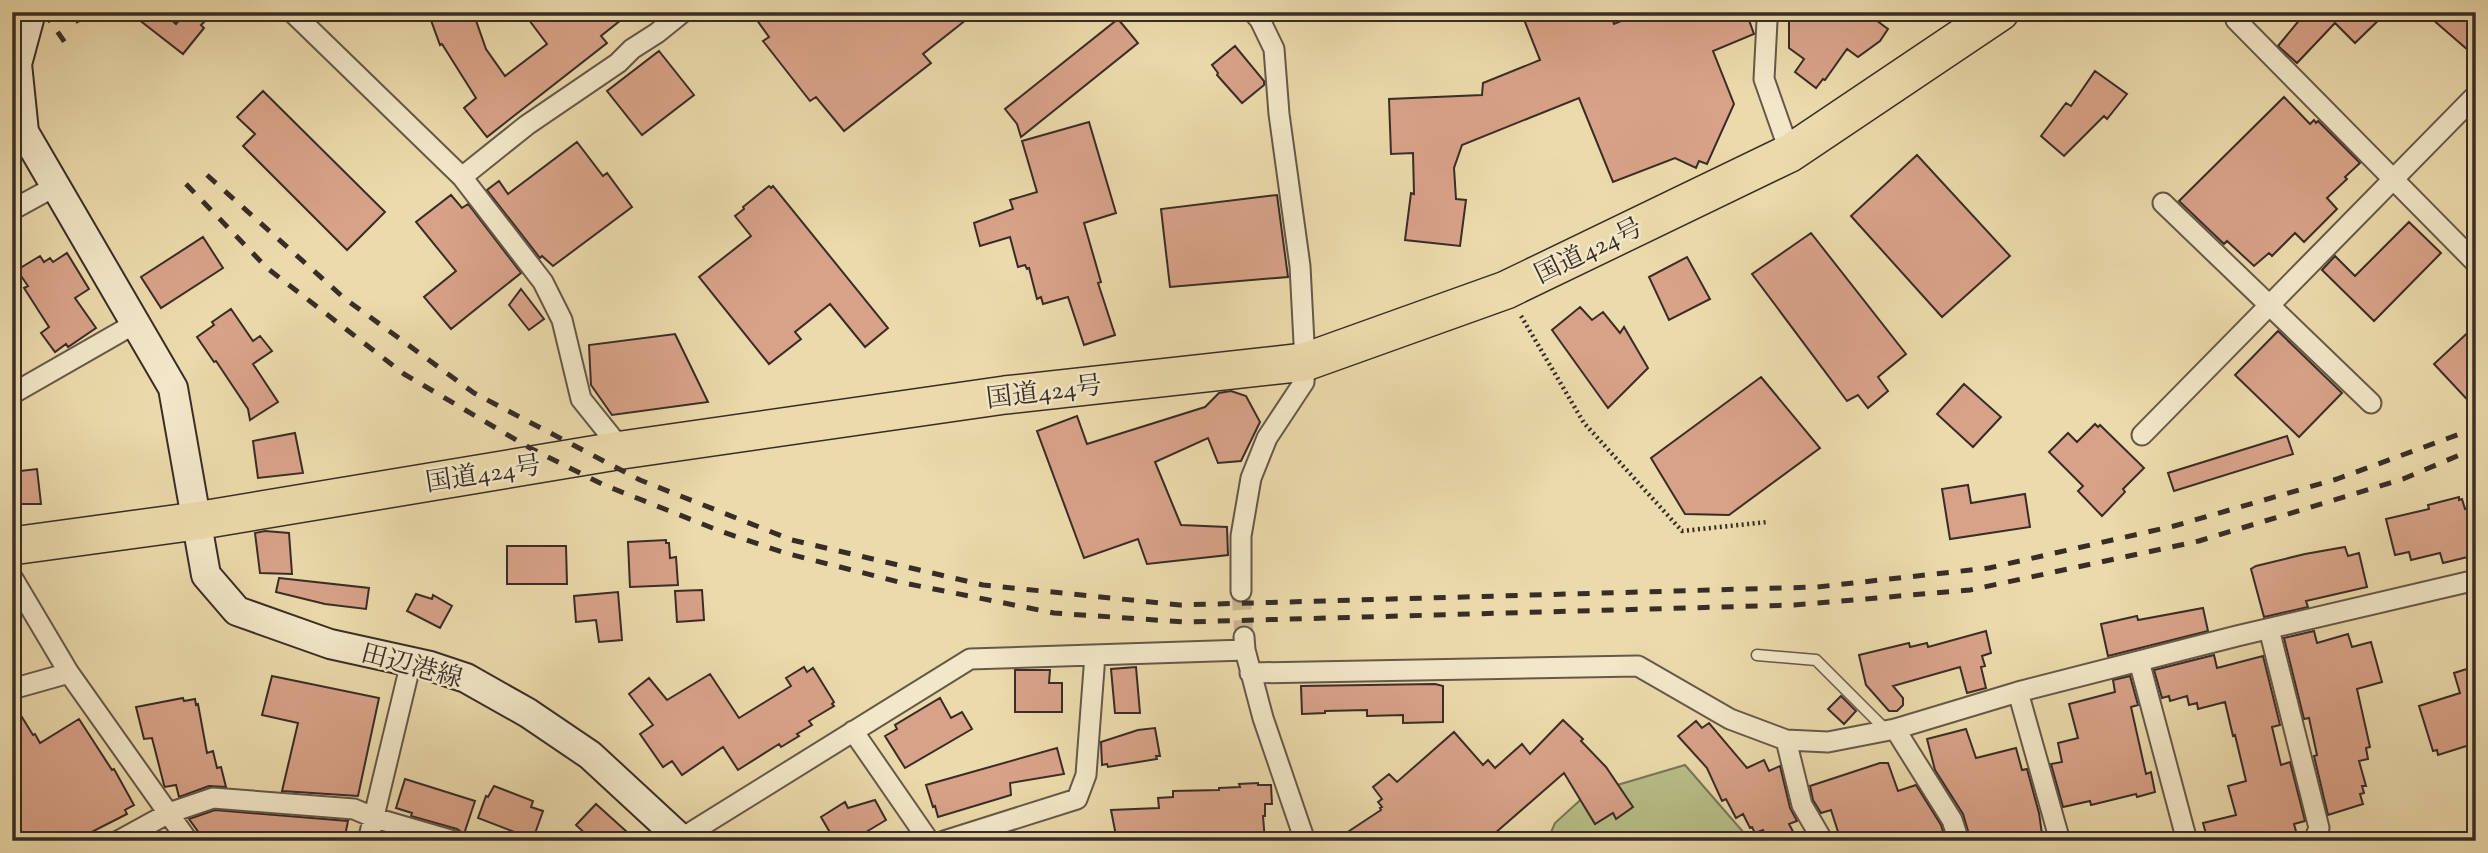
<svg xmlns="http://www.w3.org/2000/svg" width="2488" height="853" font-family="'Sorts Mill Goudy','Noto Serif JP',serif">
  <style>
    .green { fill: #b8bf88; stroke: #787658; stroke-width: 2 }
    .building { fill: #d8a288; stroke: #392c28; stroke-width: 2 }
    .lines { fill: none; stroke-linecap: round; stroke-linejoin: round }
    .street-tunnel { stroke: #c7b791; stroke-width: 19; stroke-dasharray: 19 10; stroke-linecap: butt }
    .lane-casing { stroke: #665849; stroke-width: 13 }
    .street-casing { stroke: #665849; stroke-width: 23 }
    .secondary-casing { stroke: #392c28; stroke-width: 32 }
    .highway-casing { stroke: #392c28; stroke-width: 40 }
    .path { stroke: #392c28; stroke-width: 4.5; stroke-dasharray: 2 3.5; stroke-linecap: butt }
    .lane { stroke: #f2e7c8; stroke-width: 10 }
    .street { stroke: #f2e7c8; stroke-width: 19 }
    .secondary { stroke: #f2e7c8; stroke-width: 28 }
    .highway { stroke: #ebdaab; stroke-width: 37 }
    .rail { stroke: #392c28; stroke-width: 5; stroke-dasharray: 12 12; stroke-linecap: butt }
    .labels { text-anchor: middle; stroke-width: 5; stroke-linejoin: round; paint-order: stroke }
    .street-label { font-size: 26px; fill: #392c28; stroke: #f2e7c8 }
  </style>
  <rect width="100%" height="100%" fill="#ebdaab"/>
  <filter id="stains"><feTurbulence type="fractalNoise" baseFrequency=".00286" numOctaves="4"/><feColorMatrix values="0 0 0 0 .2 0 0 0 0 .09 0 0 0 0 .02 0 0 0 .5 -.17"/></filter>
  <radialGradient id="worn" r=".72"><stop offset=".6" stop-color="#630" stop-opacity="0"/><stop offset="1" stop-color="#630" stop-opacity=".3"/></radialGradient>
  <path class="green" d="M1685,765l66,76h-204l8,-18 32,-29z"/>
  <path class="building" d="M129,12h33l14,12 10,-12h8l11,9 -4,4 3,3 -21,26z
    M428,12h45l13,37 19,27 42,-32 -24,-32h108l-30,24 6,7 -120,94 -23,-29 12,-10 -34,-54 -2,1z
    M751,12h225l-53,42 8,9 -87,68 -28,-34 -6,4 -47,-60 6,-4z
    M1521,12h89l4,12 30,-12h102l8,22 -41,17 21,53 -27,60 -8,-3 -3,7 -21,-10 -62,24 -34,-84 -117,47 -8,23 2,31 10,1 -6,46 -55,-6 6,-47 3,1 -1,-41 -22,1 -2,-55 93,-4 1,-12 57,-23z
    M1789,12h76l23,17 -8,12 -22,16 -11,-8 -22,31 -2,-1 -7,9 -21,-16 9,-13 -15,-11z
    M2306,12h81l-32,31 -20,-20 -38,40 -19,-17z
    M2424,12h52v45z
    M1118,19l20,24 -117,94 -4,-13 -12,-15z
    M1235,46l29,35v4l-22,18 -25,-28 1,-2 -6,-8z
    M659,51l35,44 -52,40 -35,-44z
    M2095,71l32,23 -20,25 -3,-3 -40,40 -23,-20 25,-33 5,3z
    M263,91l122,121 -38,38 -104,-104 12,-12 -18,-17z
    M2284,97l26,27 4,-4 2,3 2,-2 42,42 -15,14 2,2 -20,19 10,11 -33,33 -9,-9 -23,23 -3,-3 -15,13 -27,-25 -3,3 -45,-43z
    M1089,122l27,91 -32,10 17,59 -3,1 17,52 -31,10 -16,-48 -25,7 -2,-7 -4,2 -8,-31 -2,1 -2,-4 -7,2 -8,-30 -30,9 -6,-23 39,-14 -3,-9 27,-8 -15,-51z
    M577,142l26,34 4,-3 25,34 -79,59 -11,-10 -2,2 -53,-68 12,-9 9,13z
    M1917,155l93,101 -68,61 -91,-101z
    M769,186l2,2 2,-2 115,142 -23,19 -35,-43 -35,28 6,7 -32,25 -70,-87 52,-41 -16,-20 9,-7 -1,-2z
    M451,195l11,13 6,-4 53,69 -70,56 -27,-32 32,-26 -40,-49z
    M1277,195l11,82 -118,10 -9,-78z
    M2409,222l32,31 -67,68 -52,-51 13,-14 20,20z
    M1811,233l95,121 -28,23 10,14 -20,17 -10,-13 -11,6 -95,-127z
    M203,237l20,31 -62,40 -20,-31z
    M67,253l22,36 -14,9 21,30 -28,19 -2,-3 -11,8 -14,-19 8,-6 -25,-39 4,-2 -11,-16 23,-14 4,6 6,-4 3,4z
    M1687,257l23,42 -41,21 -20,-43z
    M521,289l23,30 -15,11 -20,-25z
    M1580,307l12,13 11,-8 17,21 4,-6 24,41 -40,40 -56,-78z
    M231,309l22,32 7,-5 12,15 -19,13 25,38 -28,18 -2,-11 -32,-48 -2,1 -17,-25 17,-12 -2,-3z
    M2476,325v84l-42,-45z
    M2278,331l64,62 -43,44 -64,-62z
    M675,334l33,68 -96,13 -21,-30 -2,-40z
    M1761,377l59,71 -91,67 -44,-1 -34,-56z
    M1964,384l37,33 -28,30 -36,-33z
    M1231,391l15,5 14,26 -19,39 -23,2 -10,-25 -53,24 26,63 46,2 1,28 -81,9 -9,-25 -54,19 -47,-127 40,-15 10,28 118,-37 14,-14z
    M2095,424l3,3 2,-2 44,43 -21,21 2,3 -23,24 -24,-25 5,-5 -34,-34 19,-19 9,9z
    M295,433l8,40 -45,5 -5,-37z
    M2287,436l6,18 -119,37 -6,-18z
    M37,469l4,35h-29v-32z
    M1968,485l3,18 54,-9 5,33 -80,12 -8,-50z
    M2459,497v3l3,-1 3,10 11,-3v49l-33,8 -3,-10 -29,7 -2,-8 -14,3 -9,-36 43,-10 -1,-4z
    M265,531l24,2 3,41 -32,-1 -5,-40z
    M666,540v3h3l1,15 6,-1 2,28 -48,2 -2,-45z
    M507,546h59l1,38h-60z
    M2345,547l3,9 11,-3 8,34 -61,14 2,6 -44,10 -13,-48 5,-3 49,-12z
    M279,578l90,10 -3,21 -41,-5 -49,-12z
    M702,590l2,30 -27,2 -2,-31z
    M618,592l4,48 -23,2 -3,-22 -20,2 -2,-26z
    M416,594l16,5 1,-4 19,11 -12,22 -33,-17z
    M2203,608l5,23 -100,25 -7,-32 36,-8 1,4z
    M1986,631l5,22 -9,3 3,10 -4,1 5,21 -19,5 -7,-26 -67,19 10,12v7l-6,6h-8l-23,-26 -7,-30 50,-12 1,4 17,-4 1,4z
    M2314,631l3,12 31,-9 4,13 19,-5 11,40 -25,7 13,58 -4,1 2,11 -9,2 7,25h-4l2,7 -4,1 3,10 -35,11 -14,-59 3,-1 -8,-37 -5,1 -20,-81z
    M2214,655l3,13 46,-12 17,69 -8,2 9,38 9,-3 15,59 -11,3 3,11 -24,6h-65l-5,-18 33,-8 -8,-29 18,-5 -11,-46 -2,1 -8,-34 -27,7 -1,-6 -8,2 -2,-9 -17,5 -1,-5 -7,2 -8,-28z
    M2476,666v77l-38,12 -1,-5 -4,1 -14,-45 41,-13 -6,-20z
    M804,667l3,5 6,-4 21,34 -2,2 2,2 -25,15 3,4 -15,9 2,2 -18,11 -2,-3 -41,26 -15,-23 -41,28 -10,-14 -9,6 -23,-33 13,-9 -24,-31 20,-16 18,22 43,-26 29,44 52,-32 -5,-8z
    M1136,667l4,46h-25l-4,-44z
    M1015,670h35l-1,13h13v29h-47z
    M272,676l107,22 -21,98 -76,-5 16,-68 -36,-8z
    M2130,676l8,29 -7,2 15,67 5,-2 4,20 -18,5 -1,-3 -45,11 -1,-4 -27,6 -12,-43 11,-2 -4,-19 20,-5 -9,-34 46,-12 -2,-12z
    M1435,684l8,2v36l-40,1v-8l-36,1v-6l-42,1v2l-23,1 -1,-28z
    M1841,696l15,15 -12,13 -16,-15z
    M183,698l1,3 11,-2 1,6 2,-1 9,49 6,-2 4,17 4,-1 5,20 -17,-1 -30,11 -3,-12 -11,2 -1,-2 -12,-47 -8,1 -8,-32z
    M940,698l11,20 11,-6 10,17 -67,39 -20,-32 12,-7 -2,-4z
    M12,701l21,34 2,-1 5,9 39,-24 33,51 2,-1 20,36 -9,5 2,4 -49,25 -3,-5 -11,7h-52z
    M1563,720l20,19 -2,2 25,26 27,40 -17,12 -3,-6 -18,11 -31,-51 -78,68h-152l47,-31 -1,-2 2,-1 -4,-5 4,-3 -9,-12 16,-13 8,8 57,-50 29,33 5,-5 7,8 27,-24 8,10z
    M1696,721l6,7 7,-5 38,45 17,-8 5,11 11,-5 10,42 7,13 -8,3 9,17h-30l-5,-11 -8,3 -3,-6 -2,1 -7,-14 -7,4 -10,-19 -4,2 -15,-33 -29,-32z
    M1155,728l5,28h-4l1,3 -49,8 -1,-3 -5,1 -1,-23 37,-12z
    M1966,729l10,29 40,-10 6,22 5,-1 12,44 3,21 -31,7h-40l-8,-27 -28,-44 -8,-31z
    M1057,748l7,26 -54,9 1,12 -73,22 -3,-11 -2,1 -7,-22z
    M1880,763h8l10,28 18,-6 25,40 5,16h-105l-10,-31 -10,3 -8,-13 -3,-14z
    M405,779l70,22 -11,33 -7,-5 -46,-13 1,-3 -16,-5z
    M1258,783v2h13l1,19h-7v12h-2l2,25h-148l-6,-31 48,-2 -1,-10 15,-1v-6l46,-1v-2l21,-1 -1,-3z
    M494,786l39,15 -2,6 12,4 -10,28 -55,-21 8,-22 2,1z
    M875,800l11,20 -35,21h-16l-14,-24 24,-15 3,6z
    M596,804l41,37h-44l-17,-16z
    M215,810l133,11 -4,20h-139l-16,-22z"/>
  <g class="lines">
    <path class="street-tunnel" d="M1241,591l3,46"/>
    <g class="lane-casing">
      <path id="lane" d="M1757,655l59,5 70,70"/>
    </g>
    <g class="street-casing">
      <path id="street" d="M292,12l170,165
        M1769,12l-2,9 -3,58 26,74
        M2236,20l240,243
        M2163,203l208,200
        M12,210l42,-23
        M12,394l124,-71
        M2142,435l334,-340
        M622,450l-41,-51 -19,-79 -19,-38 -81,-105 65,-52 91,-62 14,-14 25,-16 26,-21
        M12,577l57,96 119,168
        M1241,591v-55l10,-58 16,-40 37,-56 1,-20 -5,-96 -21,-152 -5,-65 -14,-29 -7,-8
        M2269,629l50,199 -5,13
        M1244,637l1,13 18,68 42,123
        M2139,661l48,180
        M1250,673l388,-7 92,53 56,21 42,2 67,-13 123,-37 219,-56 239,-56
        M12,689l57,-16
        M2018,692l42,149
        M1895,729l57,91 7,21
        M853,731l76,110
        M1786,740l16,65 21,36
        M118,841l51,-28 44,-15 141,11 21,9 79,23
        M368,841l43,-179
        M677,841l293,-182 275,-9
        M944,841l133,-42 9,-24 9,-120"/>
    </g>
    <g class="secondary-casing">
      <path id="secondary" d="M31,12l-14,52 7,68 149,256 33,187 31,36 93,33 100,22 36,12 62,35 62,42 93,86"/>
    </g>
    <g class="highway-casing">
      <path id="highway" d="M12,546l184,-25 426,-71 383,-55 300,-33 201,-72 284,-137 210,-141"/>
    </g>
    <path class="path" d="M1521,316l63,107 98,108 85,-9"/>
    <use href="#lane" class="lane"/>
    <use href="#street" class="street"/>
    <use href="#secondary" class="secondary"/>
    <use href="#highway" class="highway"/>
    <path class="rail" d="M44,12l24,35
      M73,12l7,13
      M207,175l137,123 130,95 166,87 152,60 191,45 197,20 637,-18 172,-19 185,-42 163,-47 139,-51
      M186,184l81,84 137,106 126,74 74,37 116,46 65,22 114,29 155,31 130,9 610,-17 176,-15 229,-49 204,-62 73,-31"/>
  </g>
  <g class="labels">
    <g class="street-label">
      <text transform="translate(1588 250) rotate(-26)" y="9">国道424号</text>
      <text transform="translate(1044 391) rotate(-7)" y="9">国道424号</text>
      <text transform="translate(483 473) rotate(-9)" y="9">国道424号</text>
      <text transform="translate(412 665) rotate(15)" y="9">田辺港線</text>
    </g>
  </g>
  <rect width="2488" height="853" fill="none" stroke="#ebdaab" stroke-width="42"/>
  <rect x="14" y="14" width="2460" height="825" fill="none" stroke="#392c28" stroke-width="3.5"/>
  <rect x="21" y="21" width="2446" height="811" fill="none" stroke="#392c28" stroke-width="2"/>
  <rect width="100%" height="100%" filter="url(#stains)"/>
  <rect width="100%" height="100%" fill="url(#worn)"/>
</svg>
